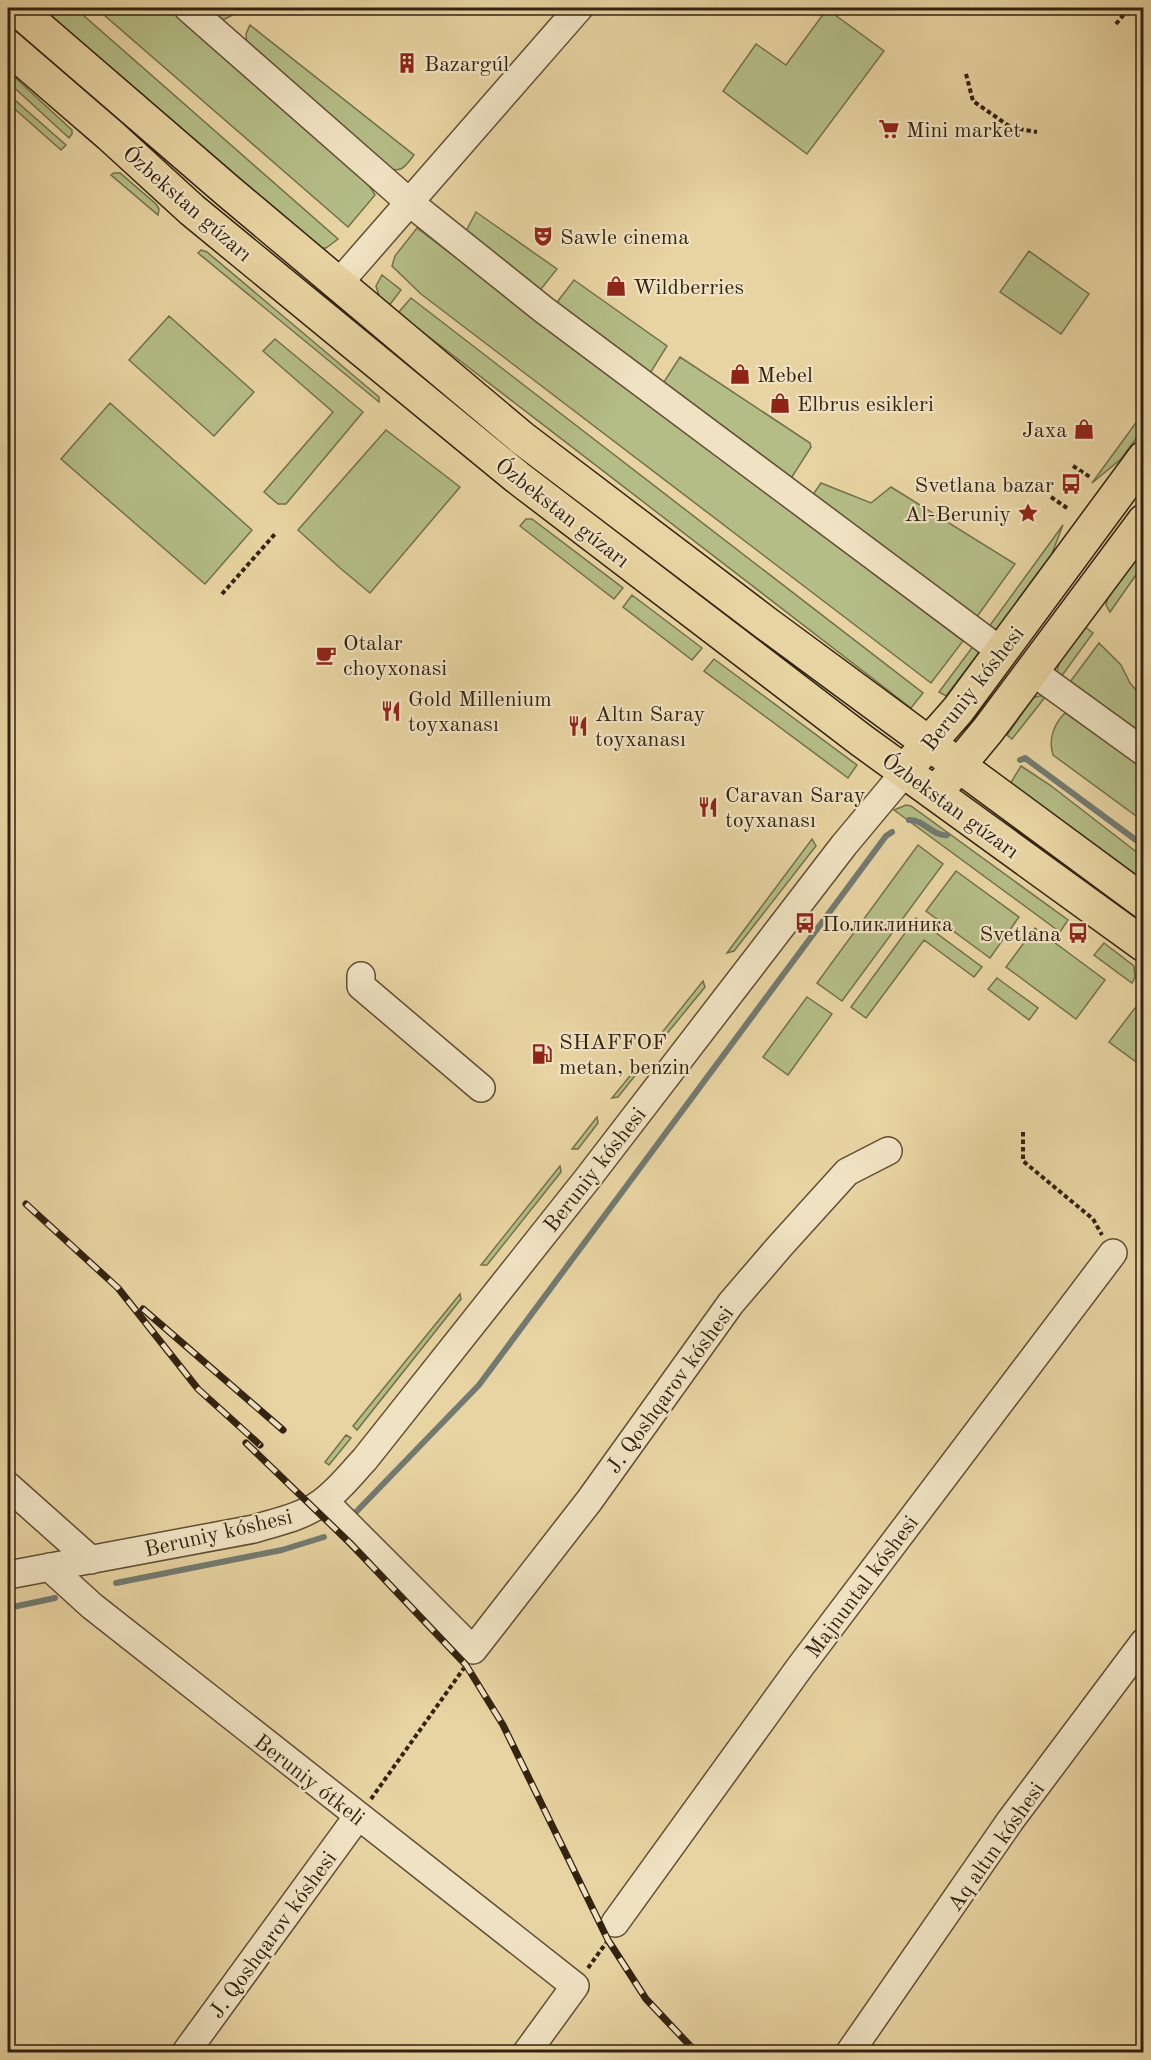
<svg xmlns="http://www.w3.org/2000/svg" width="1151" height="2060" font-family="'Old Standard TT',serif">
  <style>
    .green { fill: #b4bd86; stroke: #73704b; stroke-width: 1.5 }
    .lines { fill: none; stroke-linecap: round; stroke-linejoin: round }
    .stream { stroke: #727a71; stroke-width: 6 }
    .minor-casing { stroke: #604e34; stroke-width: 30 }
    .major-casing { stroke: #322210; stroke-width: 36 }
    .path { stroke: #322210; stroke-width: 4; stroke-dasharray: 4.5 3; stroke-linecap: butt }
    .minor { stroke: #f0e3c3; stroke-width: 27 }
    .major { stroke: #e8d4a2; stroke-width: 33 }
    .rail-casing { stroke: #322210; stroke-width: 7 }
    .rail { stroke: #f0e3c3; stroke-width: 4.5; stroke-dasharray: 14; stroke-linecap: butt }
    .labels { text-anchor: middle; stroke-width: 4.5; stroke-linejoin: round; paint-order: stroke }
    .poi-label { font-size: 22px; fill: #322210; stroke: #f0e3c3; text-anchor: start }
    .street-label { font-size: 22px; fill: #322210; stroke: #f0e3c3 }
  </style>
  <rect width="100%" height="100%" fill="#e8d4a2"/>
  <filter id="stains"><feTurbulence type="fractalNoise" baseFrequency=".00333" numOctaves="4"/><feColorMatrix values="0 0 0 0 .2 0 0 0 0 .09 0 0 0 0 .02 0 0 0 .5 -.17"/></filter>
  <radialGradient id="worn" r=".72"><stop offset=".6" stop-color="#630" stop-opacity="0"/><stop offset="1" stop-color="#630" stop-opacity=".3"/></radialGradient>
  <path class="green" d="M42,8h33l263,231 -12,9h-10z
    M96,8h76l189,165 14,22 -27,32z
    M203,8h28l5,5 -11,6 -8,1z
    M827,9l57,42 -77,103 -84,-63 33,-47 30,21z
    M250,25l164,130c-10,13 -12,18 -29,13l-138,-121 -1,-13z
    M8,71l64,59v4l-3,4 -61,-56z
    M8,94l58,51 -5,5 -53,-47z
    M114,173h6l36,31 3,5 -1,6 -47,-40z
    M476,212l81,57 -16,20h-10l-67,-54z
    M417,228l546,413 -32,42 -510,-389 -29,-28 3,-10z
    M201,250l6,2 172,145v5l-181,-149z
    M1029,251l60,43 -28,40 -61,-42z
    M382,275l19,15 -13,17 -8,-8 -4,-13z
    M574,280l93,66 -18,29 -89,-65 -2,-9z
    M411,298l512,395 -12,15 -513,-395z
    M169,316l85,76 -40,44 -85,-76z
    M275,339l88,73 -77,92h-8l-14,-12 69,-80 -70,-61z
    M680,357l130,86 1,4 -21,33 -128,-95z
    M110,403l142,127 -47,54 -144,-125z
    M1143,413v16l-22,30 -29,24z
    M386,430l74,57 -90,106 -30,-25 -42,-38z
    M821,483l50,20 20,-16 124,77 -39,54 -164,-122z
    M526,519h6l91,69 -9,11 -94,-73z
    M1063,525l-12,31 -48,68 -8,6 -7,-2z
    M1143,548v17l-33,47 -4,-7 2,-8z
    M632,595l70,53 -10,12 -69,-53z
    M1085,627l8,6 -35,48c-6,-19 16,-39 27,-54z
    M1099,643l22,22 9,18 13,15v41l-76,-53z
    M974,645l4,3v6l-32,42 -7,-4z
    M714,659l143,106 -9,13 -144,-107z
    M1039,696h7l-34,43 -5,-4 26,-37z
    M1065,713l78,54v54l-90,-66c-5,-16 1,-31 12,-42z
    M1021,766l29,19 93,72v25l-133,-98z
    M906,805l5,1 157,114 -8,12 -166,-122z
    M812,839l4,7 -82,105 -7,2z
    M918,845l25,19 -101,137 -25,-18z
    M956,871l63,46 -29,41 -64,-47z
    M916,918l66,49 -8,10 -50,-37 -58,78 -15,-11z
    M1035,928l70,52 -29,39 -70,-52z
    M1104,943l30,23 1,11 -3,6 -38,-28z
    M997,978l41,30 -9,12 -41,-31z
    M703,981l2,6 -45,55 -8,3z
    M807,997l25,17 -44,61 -25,-18z
    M1135,1008l8,6v53l-34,-25z
    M638,1066v6l-20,25 -6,1z
    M597,1117l1,6 -20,26h-6z
    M560,1166l1,6 -74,93h-6z
    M460,1294l1,5 -104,131 -4,-4z
    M346,1435l5,3 -22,27 -4,-3z"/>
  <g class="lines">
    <path class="stream" d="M1020,760l5,-2 119,88
      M909,820c15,-1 24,17 38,15
      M356,1512l123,-127 407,-549 6,-4
      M116,1583l166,-33 42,-13
      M8,1608l47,-10"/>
    <g class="minor-casing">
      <path id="minor" d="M188,8l221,194 135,108 458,342
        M338,284l241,-276
        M1032,671l112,81
        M361,976v10l120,102
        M8,1486l83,74
        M324,1501l149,149 116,-149 142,-198 49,-57 67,-74 41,-21
        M49,1567l43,39 483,380 -48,66
        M8,1575l246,-46c22,-7 48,-12 67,-26 16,-11 30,-29 44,-44l223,-281 256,-333 61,-73
        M615,1923l185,-256 313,-414
        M186,2052l172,-236
        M850,2052l160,-231 134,-179"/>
    </g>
    <g class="major-casing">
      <path id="major" d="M16,8l212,183 294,247 245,186 377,278
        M8,47l102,88 82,75 325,267 344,263 283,205
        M914,760l44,-50 186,-252
        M944,783l44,-53 156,-209"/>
    </g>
    <path class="path" d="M1116,24l13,-16
      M966,74l7,27 39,27 25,4
      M1073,466l17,11
      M1051,497l16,11
      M222,594l53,-60
      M1023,1132v29l70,58 9,16
      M371,1799l93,-131
      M588,1968l18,-25"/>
    <use href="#minor" class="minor"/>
    <use href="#major" class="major"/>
    <g class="rail-casing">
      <path id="rail" d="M26,1204l92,84 80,101 62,56
        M143,1309l140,121
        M246,1443l104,100 116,122 37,60 105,215 38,59 50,53"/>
    </g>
    <use href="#rail" class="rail"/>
  </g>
  <defs>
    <g id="building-bare" transform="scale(1.62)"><path d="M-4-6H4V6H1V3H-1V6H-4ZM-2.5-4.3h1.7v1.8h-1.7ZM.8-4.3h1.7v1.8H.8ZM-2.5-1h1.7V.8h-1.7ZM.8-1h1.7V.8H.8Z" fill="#8f2418" stroke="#f0e3c3" stroke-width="2.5" paint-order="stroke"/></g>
    <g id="supermarket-bare" transform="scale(1.62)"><path d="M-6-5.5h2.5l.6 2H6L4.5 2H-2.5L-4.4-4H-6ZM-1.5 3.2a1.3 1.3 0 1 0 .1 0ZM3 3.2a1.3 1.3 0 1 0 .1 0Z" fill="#8f2418" stroke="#f0e3c3" stroke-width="2.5" paint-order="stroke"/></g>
    <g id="theatre-bare" transform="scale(1.62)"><path d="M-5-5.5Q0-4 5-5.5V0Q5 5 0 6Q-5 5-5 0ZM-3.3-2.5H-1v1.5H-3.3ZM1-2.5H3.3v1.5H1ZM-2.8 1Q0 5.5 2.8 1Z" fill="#8f2418" stroke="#f0e3c3" stroke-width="2.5" paint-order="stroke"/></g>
    <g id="shop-bare" transform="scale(1.62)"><path d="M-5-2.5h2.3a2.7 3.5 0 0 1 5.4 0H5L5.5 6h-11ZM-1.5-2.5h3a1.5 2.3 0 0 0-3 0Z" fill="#8f2418" stroke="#f0e3c3" stroke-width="2.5" paint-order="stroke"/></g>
    <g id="bus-bare" transform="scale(1.62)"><path d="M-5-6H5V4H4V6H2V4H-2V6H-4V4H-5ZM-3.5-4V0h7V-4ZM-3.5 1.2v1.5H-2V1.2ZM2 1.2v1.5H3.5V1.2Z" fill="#8f2418" stroke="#f0e3c3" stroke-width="2.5" paint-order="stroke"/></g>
    <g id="sight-bare" transform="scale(1.62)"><path d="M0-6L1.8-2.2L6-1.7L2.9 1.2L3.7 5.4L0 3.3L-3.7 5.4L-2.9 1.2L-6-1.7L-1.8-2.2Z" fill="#8f2418" stroke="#f0e3c3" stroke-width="2.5" paint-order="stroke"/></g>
    <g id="cafe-bare" transform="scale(1.62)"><path d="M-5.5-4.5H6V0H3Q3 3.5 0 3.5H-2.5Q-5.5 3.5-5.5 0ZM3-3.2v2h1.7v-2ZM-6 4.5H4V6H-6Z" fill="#8f2418" stroke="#f0e3c3" stroke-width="2.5" paint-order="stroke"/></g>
    <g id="restaurant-bare" transform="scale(1.62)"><path d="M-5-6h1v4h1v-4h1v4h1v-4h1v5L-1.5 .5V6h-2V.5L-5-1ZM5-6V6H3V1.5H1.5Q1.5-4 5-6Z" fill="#8f2418" stroke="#f0e3c3" stroke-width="2.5" paint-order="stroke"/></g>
    <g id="fuel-bare" transform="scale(1.62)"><path d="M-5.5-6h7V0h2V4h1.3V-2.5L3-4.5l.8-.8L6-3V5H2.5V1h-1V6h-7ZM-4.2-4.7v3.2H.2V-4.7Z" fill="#8f2418" stroke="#f0e3c3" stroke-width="2.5" paint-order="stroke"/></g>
  </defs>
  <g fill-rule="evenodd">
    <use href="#building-bare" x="407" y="63"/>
    <use href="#supermarket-bare" x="889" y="129"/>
    <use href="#theatre-bare" x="543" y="236"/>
    <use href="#shop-bare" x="616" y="286"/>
    <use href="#shop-bare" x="740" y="374"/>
    <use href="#shop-bare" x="780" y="403"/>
    <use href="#shop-bare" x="1084" y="429"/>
    <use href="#bus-bare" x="1071" y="484"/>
    <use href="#sight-bare" x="1028" y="513"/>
    <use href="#cafe-bare" x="326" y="655"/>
    <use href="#restaurant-bare" x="391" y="711"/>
    <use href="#restaurant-bare" x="578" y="726"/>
    <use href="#restaurant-bare" x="708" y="807"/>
    <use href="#bus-bare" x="805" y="923"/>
    <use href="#bus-bare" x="1078" y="933"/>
    <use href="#fuel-bare" x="542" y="1054"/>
  </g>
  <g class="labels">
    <g class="poi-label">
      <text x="424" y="71">Bazargúl</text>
      <text x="906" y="137">Mini market</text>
      <text x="560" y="244">Sawle cinema</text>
      <text x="633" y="294">Wildberries</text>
      <text x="757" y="382">Mebel</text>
      <text x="797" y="411">Elbrus esikleri</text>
      <text x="1067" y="437" text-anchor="end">Jaxa</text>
      <text x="1054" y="492" text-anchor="end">Svetlana bazar</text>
      <text x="1011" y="521" text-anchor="end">Al-Beruniy</text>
      <text x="343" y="650">Otalar<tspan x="343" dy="25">choyxonasi</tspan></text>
      <text x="408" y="706">Gold Millenium<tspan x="408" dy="25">toyxanası</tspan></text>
      <text x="595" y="721">Altın Saray<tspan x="595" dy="25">toyxanası</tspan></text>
      <text x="725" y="802">Caravan Saray<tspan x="725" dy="25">toyxanası</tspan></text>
      <text x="822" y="931">Поликлиника</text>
      <text x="1061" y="941" text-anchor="end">Svetlana</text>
      <text x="559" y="1049">SHAFFOF<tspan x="559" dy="25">metan, benzin</tspan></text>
    </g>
    <g class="street-label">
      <text transform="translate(188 203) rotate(41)" y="8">Ózbekstan gúzarı</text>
      <text transform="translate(563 512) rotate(38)" y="8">Ózbekstan gúzarı</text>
      <text transform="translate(972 688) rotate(-52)" y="8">Beruniy kóshesi</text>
      <text transform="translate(951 805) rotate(36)" y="8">Ózbekstan gúzarı</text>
      <text transform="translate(594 1169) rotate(-52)" y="8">Beruniy kóshesi</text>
      <text transform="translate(669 1389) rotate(-54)" y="8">J. Qoshqarov kóshesi</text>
      <text transform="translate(218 1532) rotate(-13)" y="8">Beruniy kóshesi</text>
      <text transform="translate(861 1586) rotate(-53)" y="8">Majnuntal kóshesi</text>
      <text transform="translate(310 1779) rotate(38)" y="8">Beruniy ótkeli</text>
      <text transform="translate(995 1846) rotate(-55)" y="8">Aq altın kóshesi</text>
      <text transform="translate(272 1934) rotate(-54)" y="8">J. Qoshqarov kóshesi</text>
    </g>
  </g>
  <rect width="1151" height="2060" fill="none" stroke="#e8d4a2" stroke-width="30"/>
  <rect x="9" y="9" width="1133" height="2042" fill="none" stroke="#322210" stroke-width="3"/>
  <rect x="15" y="15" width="1121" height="2030" fill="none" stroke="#322210" stroke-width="1.5"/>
  <rect width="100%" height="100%" filter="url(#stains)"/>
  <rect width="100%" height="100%" fill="url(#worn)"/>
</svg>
